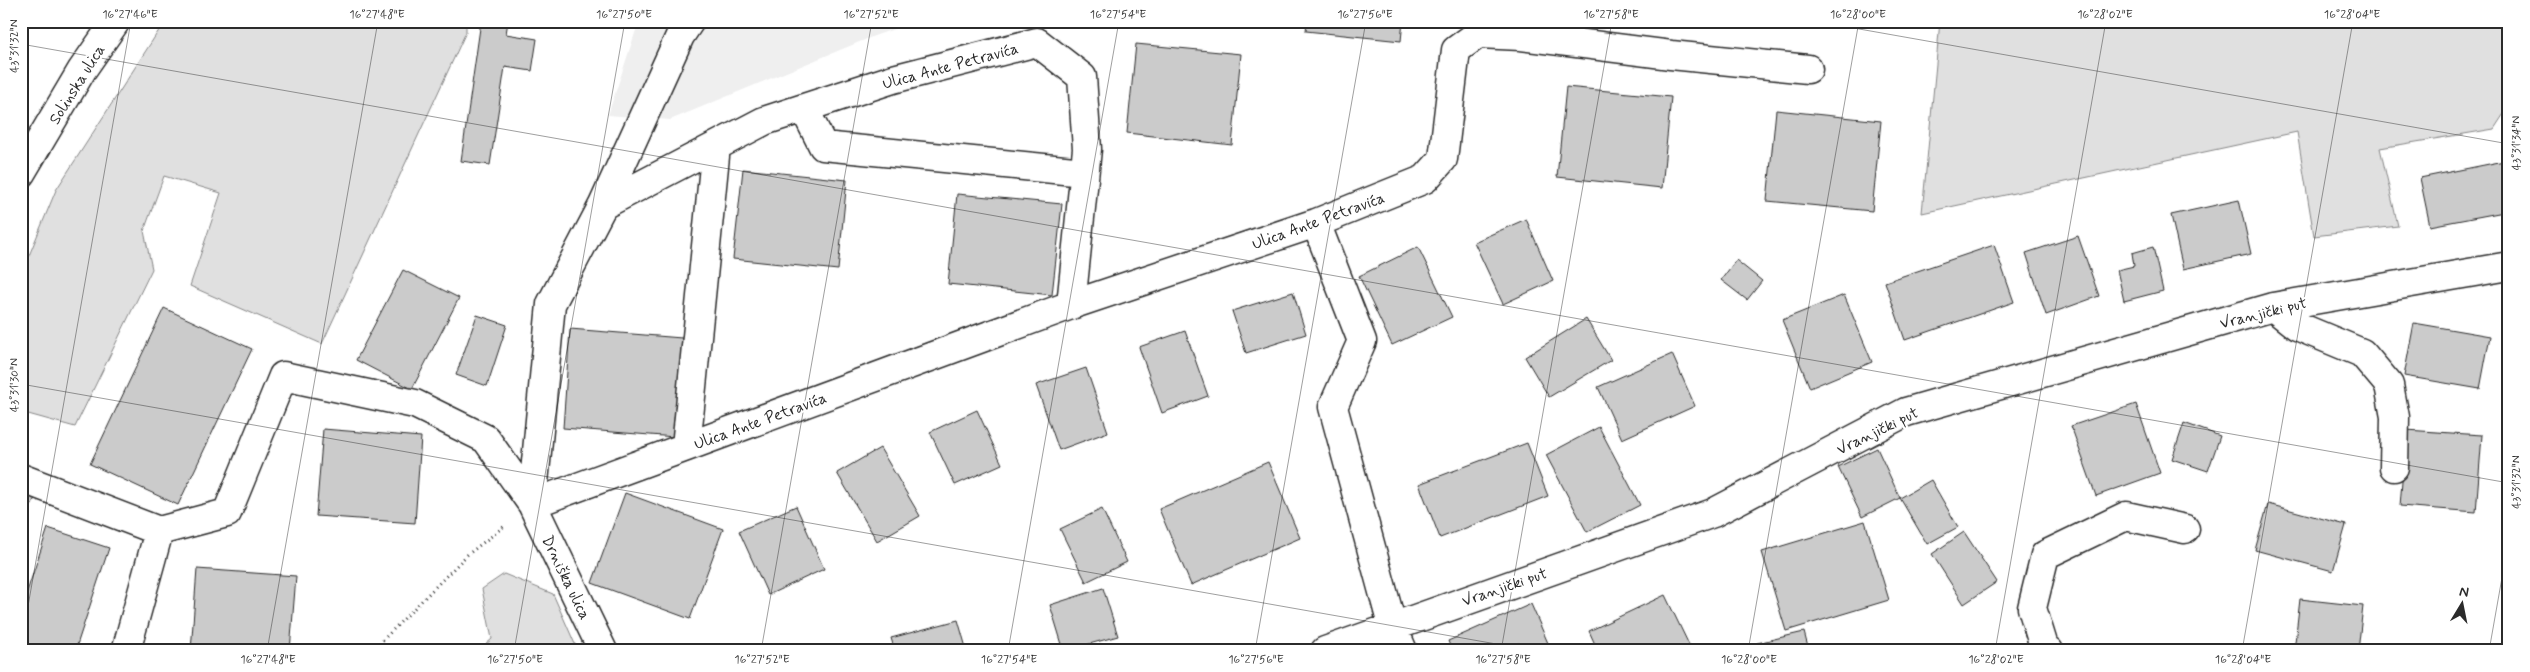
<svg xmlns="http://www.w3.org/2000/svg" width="2530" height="672" font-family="Mynerve,sans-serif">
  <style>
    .built { fill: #efefef }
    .green { fill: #e0e0e0; stroke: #868686 }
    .building { fill: #cbcbcb; stroke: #2b2b2b }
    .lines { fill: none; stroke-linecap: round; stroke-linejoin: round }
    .minor-casing { stroke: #2b2b2b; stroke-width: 31 }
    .major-casing { stroke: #2b2b2b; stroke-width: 31 }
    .path { stroke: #2b2b2b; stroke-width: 3; stroke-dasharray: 1 4; stroke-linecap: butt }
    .minor { stroke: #fff; stroke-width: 28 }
    .major { stroke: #fff; stroke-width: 28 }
    .ticks { fill: none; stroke: #2b2b2b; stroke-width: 1; stroke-opacity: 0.45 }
    .labels { text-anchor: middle; stroke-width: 4.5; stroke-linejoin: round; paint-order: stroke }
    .street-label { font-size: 16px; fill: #2b2b2b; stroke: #fff }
    .neatline { fill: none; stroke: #2b2b2b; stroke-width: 2 }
    .ticks-label { font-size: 12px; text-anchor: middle; fill: #2b2b2b }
  </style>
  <rect width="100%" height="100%" fill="#fff"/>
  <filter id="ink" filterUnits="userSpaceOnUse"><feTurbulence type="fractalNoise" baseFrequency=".02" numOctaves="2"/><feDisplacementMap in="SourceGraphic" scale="10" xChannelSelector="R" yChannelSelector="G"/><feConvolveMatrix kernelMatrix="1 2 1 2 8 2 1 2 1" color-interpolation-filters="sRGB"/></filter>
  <g filter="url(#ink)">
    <path class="built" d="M639,21h278l-43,15 -204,84 -62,-5z"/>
    <path class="green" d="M165,21h301v11l-144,312 -132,-58 31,-93 -57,-17 -20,55 8,38 -77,158 -54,-15v-137l35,-85z
      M1940,21h569v85l-15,23 -114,19 18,78 -84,10 -17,-104 -375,81z
      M504,574l49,20 25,57h-100l14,-12 -10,-50z"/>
    <path class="building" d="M481,21h27l-2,13 31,5 -5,32 -27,-4 -15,98 -29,-4z
      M1307,21h96l-2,20 -95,-10z
      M1136,44l105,10 -9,91 -105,-12z
      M1566,87l105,10 -9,91 -105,-11z
      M1776,110l105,11 -9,90 -105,-10z
      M2504,161l5,25v25l-79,15 -10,-48z
      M743,169l104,11 -9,90 -105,-11z
      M957,194l105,10 -10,91 -104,-11z
      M2239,200l12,54 -68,15 -12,-54z
      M1526,219l27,62 -50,23 -29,-62z
      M2078,236l21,60 -53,19 -20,-62z
      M1994,245l20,57 -109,38 -20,-58z
      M1418,247l34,70 -60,28 -33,-69z
      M2153,247l10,44 -39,10 -7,-31 17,-4 -2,-13z
      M1736,260l26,21 -15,19 -26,-20z
      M403,270l56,28 -47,91 -56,-29z
      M1293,292l13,42 -60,19 -14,-42z
      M1844,295l28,67 -62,26 -28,-68z
      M164,308l88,41 -74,156 -88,-41z
      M477,315l30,10 -20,61 -31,-11z
      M1586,319l25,41 -62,37 -24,-40z
      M2414,323l76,13 -10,53 -76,-13z
      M570,329l112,9 -7,99 -112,-9z
      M1185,331l23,65 -46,17 -23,-66z
      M1672,354l23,52 -73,33 -24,-52z
      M1086,368l22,64 -49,18 -23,-65z
      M2136,404l24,69 -64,23 -25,-70z
      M977,410l25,54 -47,21 -25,-53z
      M2184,423l36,13 -12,35 -36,-12z
      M1599,427l41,78 -53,27 -41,-77z
      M323,429l98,8 -6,86 -99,-7z
      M2406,430l76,5 -6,77 -76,-6z
      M1527,443l21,53 -108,42 -21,-54z
      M880,448l40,68 -43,25 -40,-68z
      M1877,448l23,50 -38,19 -24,-50z
      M1268,462l32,76 -109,47 -32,-76z
      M1931,480l27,47 -31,17 -27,-46z
      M21,492l14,6 -14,27z
      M625,493l98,36 -33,90 -98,-36z
      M2268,504l78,21 -13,46 -78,-21z
      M796,506l28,63 -56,26 -29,-64z
      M1102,509l25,53 -41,20 -26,-53z
      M1865,521l24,79 -103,31 -24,-79z
      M48,528l61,20 -34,103h-54v-41z
      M1964,532l33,50 -33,22 -32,-50z
      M197,569l99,7 -6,75h-99z
      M1103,588l15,48 -54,15 -14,-46z
      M1665,595l27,56h-94l-9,-20z
      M2300,599l63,7 -5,45h-64z
      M1531,604l20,46 -29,1 -3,-8 -18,8h-49l-4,-10z
      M958,620l9,31h-72l-4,-13z
      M1804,632l5,19h-50l-2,-8z"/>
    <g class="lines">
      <g class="minor-casing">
        <path id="minor" d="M690,21l-10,15 -77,169 -52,99 -19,200 539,-199 245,-82 109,-44 18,-20 13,-109 22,-16 43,2 150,19 137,14
          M804,108l19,38 261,26
          M603,205l161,-84 129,-42 144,-37 45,35 5,72 -16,156
          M1316,223l46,118 -29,66 59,218 11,26
          M2273,307l24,19 65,27 27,32 6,32 -1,50
          M686,447l30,-301
          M21,478l138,53
          M126,651l33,-120 68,-18 56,-137 132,28 71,35 46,65 71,147
          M1325,651l388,-138 193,-101 367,-105 236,-41
          M2049,651l-4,-1 -13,-42 13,-53 81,-39 59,13"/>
      </g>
      <g class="major-casing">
        <path id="major" d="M21,173l61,-103 34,-49"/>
      </g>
      <path class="path" d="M642,21l9,4
        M372,651l95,-96 39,-30"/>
      <use href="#minor" class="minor"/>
      <use href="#major" class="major"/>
    </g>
  </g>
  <path class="ticks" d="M1814,21l695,123M21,44l2488,439M21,384l1515,267M21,646l110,-625M267,651l111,-630M514,651l111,-630M761,651l111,-630M1008,651l111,-630M1255,651l111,-630M1501,651l111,-630M1748,651l111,-630M1995,651l111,-630M2242,651l111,-630M2489,651l20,-113"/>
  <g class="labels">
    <g class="street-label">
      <text transform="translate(950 65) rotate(-15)" y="6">Ulica Ante Petravića</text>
      <text transform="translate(76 84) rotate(-58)" y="6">Solinska ulica</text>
      <text transform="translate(1318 220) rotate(-20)" y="6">Ulica Ante Petravića</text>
      <text transform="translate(2263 312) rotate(-14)" y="6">Vranjički put</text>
      <text transform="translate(760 420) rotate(-20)" y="6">Ulica Ante Petravića</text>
      <text transform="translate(1877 430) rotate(-26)" y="6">Vranjički put</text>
      <text transform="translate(567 577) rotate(64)" y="6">Drniška ulica</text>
      <text transform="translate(1504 586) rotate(-19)" y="6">Vranjički put</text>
    </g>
  </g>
  <rect width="2530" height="672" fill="none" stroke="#fff" stroke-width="55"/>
  <g transform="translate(2462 604) rotate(10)" stroke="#ffffff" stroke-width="4" paint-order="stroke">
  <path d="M0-4L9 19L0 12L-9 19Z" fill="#2b2b2b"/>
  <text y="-8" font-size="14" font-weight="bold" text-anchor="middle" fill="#2b2b2b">N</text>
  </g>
  <rect x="28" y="28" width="2474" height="616" class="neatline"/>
  <g class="ticks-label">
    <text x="130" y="18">16°27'46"E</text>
    <text x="377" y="18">16°27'48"E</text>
    <text x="624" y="18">16°27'50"E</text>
    <text x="871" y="18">16°27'52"E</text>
    <text x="1118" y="18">16°27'54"E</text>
    <text x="1365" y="18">16°27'56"E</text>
    <text x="1611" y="18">16°27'58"E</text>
    <text x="1858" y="18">16°28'00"E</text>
    <text x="2105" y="18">16°28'02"E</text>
    <text x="2352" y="18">16°28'04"E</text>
    <text transform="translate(14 46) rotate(-90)" y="4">43°31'32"N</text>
    <text transform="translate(2516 143) rotate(-90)" y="4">43°31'34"N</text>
    <text transform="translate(14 385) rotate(-90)" y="4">43°31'30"N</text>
    <text transform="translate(2516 482) rotate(-90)" y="4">43°31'32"N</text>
    <text x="268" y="663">16°27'48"E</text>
    <text x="515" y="663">16°27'50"E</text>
    <text x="762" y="663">16°27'52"E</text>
    <text x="1009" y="663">16°27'54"E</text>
    <text x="1256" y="663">16°27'56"E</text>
    <text x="1503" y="663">16°27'58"E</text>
    <text x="1749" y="663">16°28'00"E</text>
    <text x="1996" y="663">16°28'02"E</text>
    <text x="2243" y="663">16°28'04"E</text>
  </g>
</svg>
